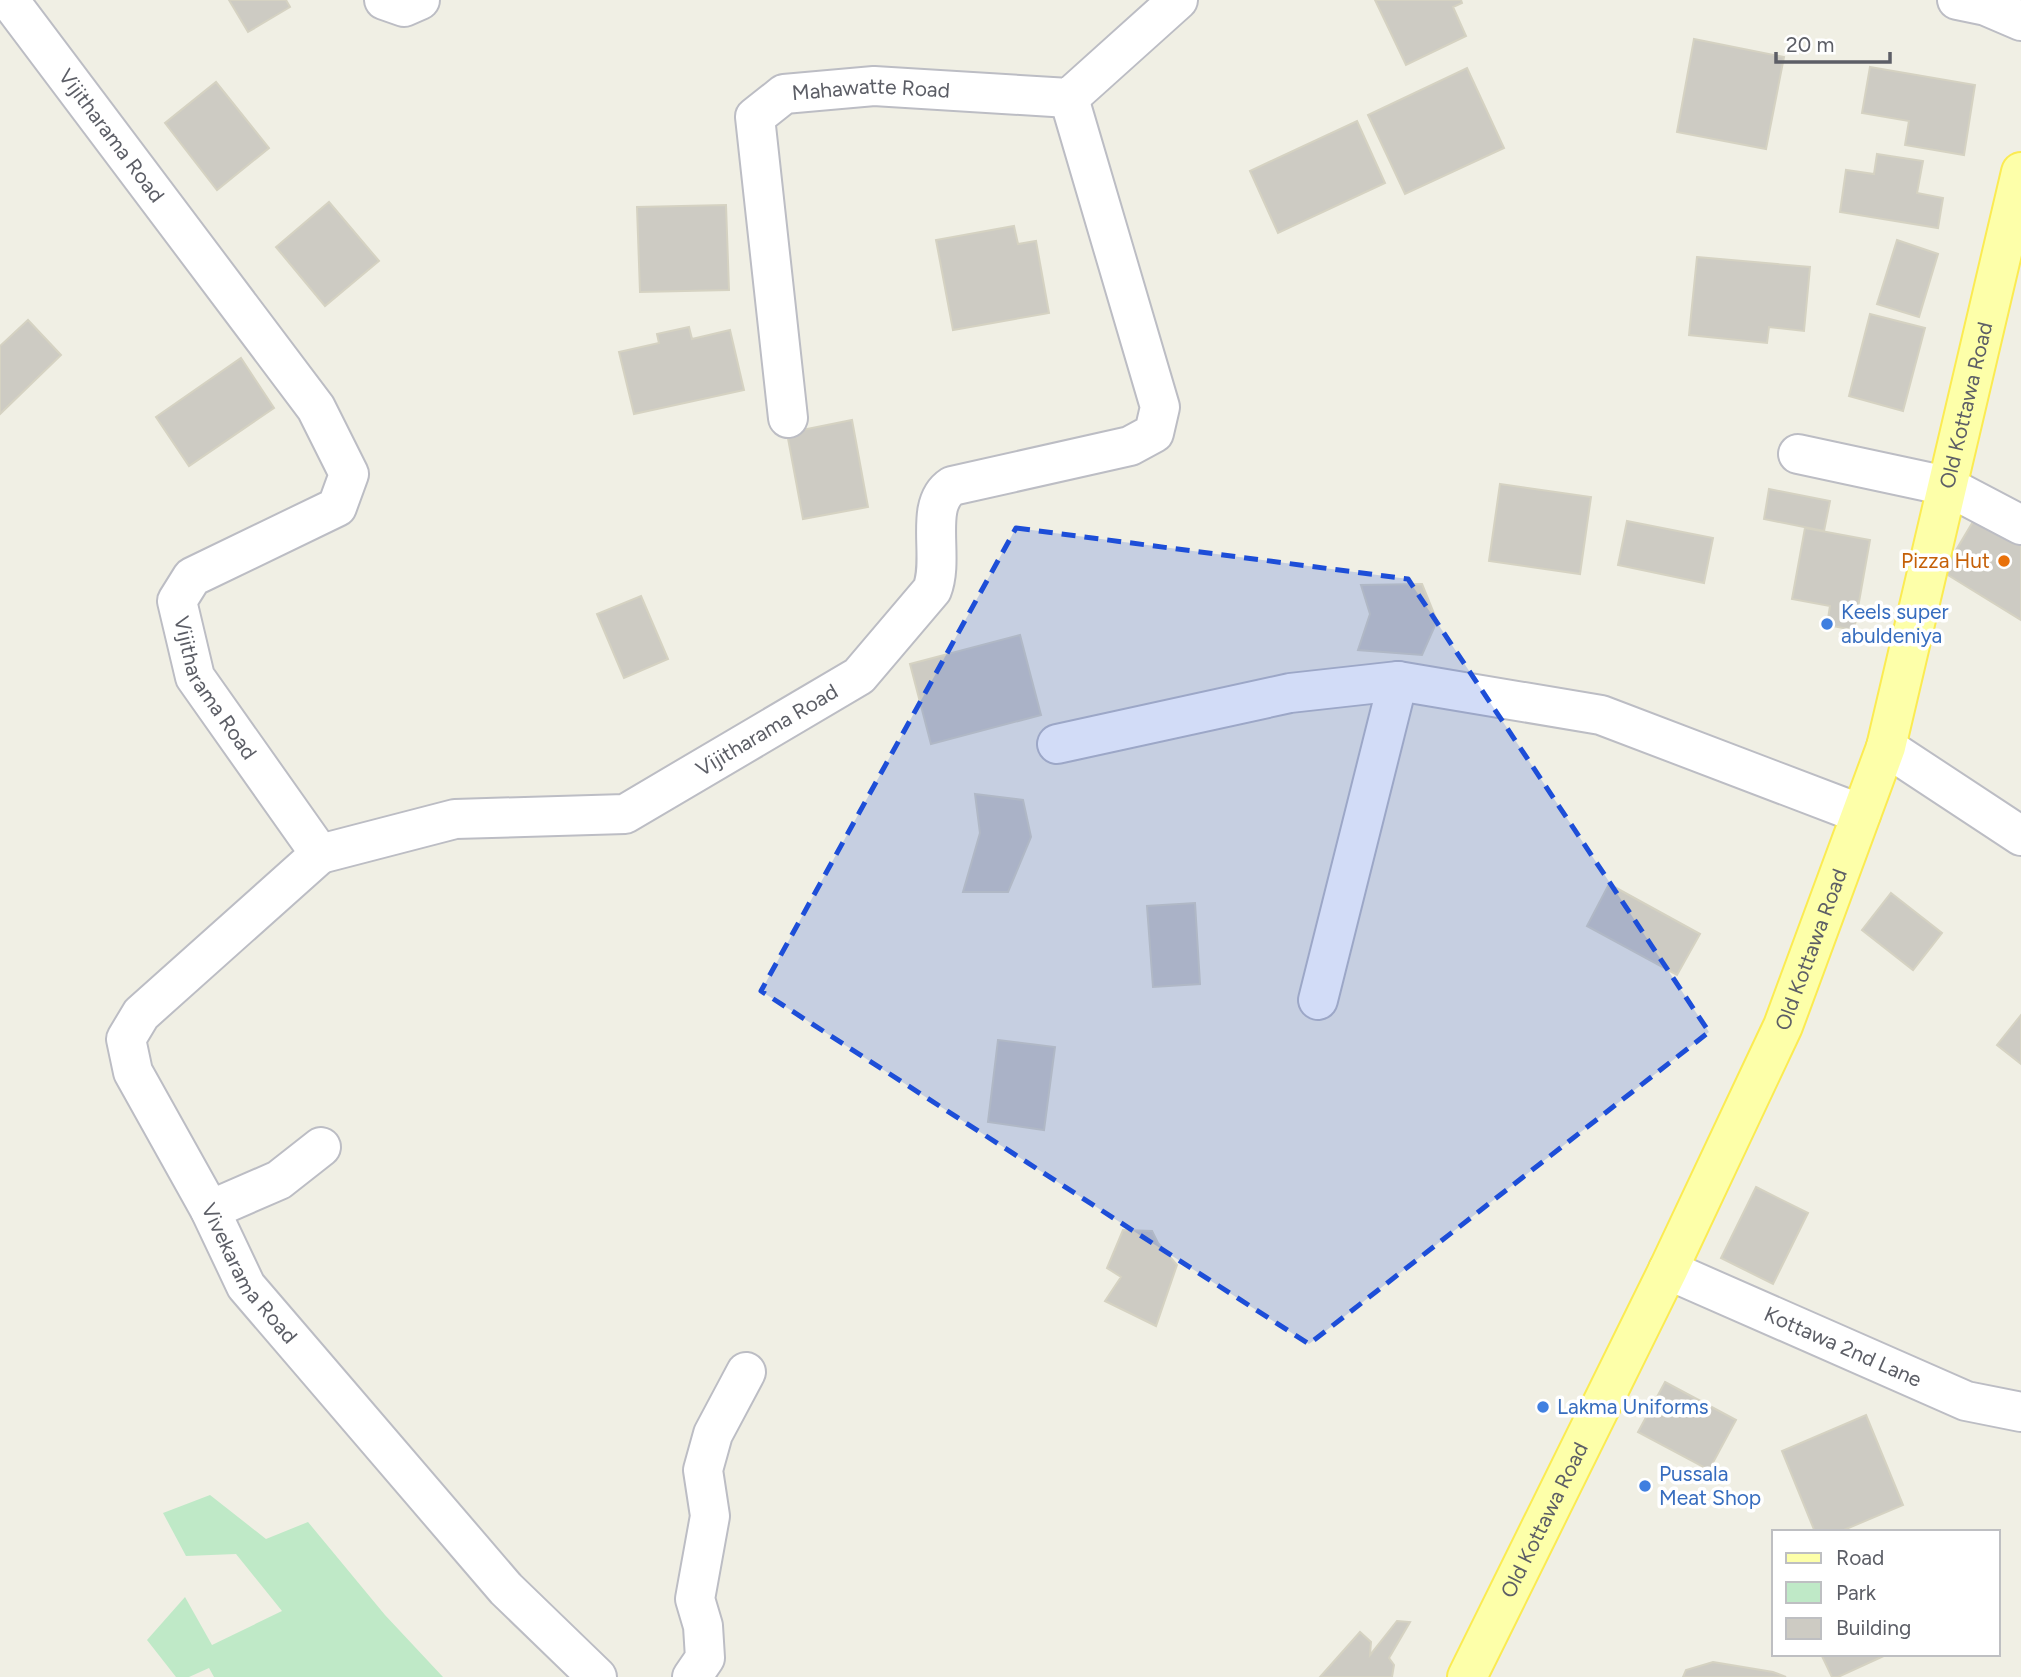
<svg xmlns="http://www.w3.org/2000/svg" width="2021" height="1677" font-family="Figtree,sans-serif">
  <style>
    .green { fill: #bfe9c7 }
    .building { fill: #cdcbc3; stroke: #d5d2c2; stroke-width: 2 }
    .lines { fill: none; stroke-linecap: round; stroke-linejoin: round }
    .minor-casing { stroke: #bcbdc4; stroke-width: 42 }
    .major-casing { stroke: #fbeb52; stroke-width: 42 }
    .minor { stroke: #fff; stroke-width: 38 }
    .major { stroke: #fdffa9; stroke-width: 38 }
    .marked { fill: #1d4ed8; fill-opacity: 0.2; stroke: #1d4ed8; stroke-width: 5; stroke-dasharray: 14 9; stroke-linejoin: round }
    .food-dot { fill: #e8710a; stroke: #fff; stroke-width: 2.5 }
    .shop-dot { fill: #3f7fe0; stroke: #fff; stroke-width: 2.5 }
    .labels { text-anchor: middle; stroke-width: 7; stroke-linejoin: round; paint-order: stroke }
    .street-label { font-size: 21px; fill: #5c5e66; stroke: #fff }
    .food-label { font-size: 21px; fill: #c56008; stroke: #fff; text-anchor: end }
    .shop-label { font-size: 21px; fill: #366cbe; stroke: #fff; text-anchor: start }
  </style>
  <rect width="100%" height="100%" fill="#f0efe4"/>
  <path class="green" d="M210,1495l56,44 42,-17 77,93 58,62h-229l-5,-9 -20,9h-13l-29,-37 38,-43 27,48 70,-34 -46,-57 -50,2 -23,-43z"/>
  <path class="building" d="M229,0h57l4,7 -42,25z
    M1375,0h86l1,3 -9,4 13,29 -60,29z
    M1694,39l90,18 -18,92 -89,-17z
    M1870,67l105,18 -11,70 -59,-10 4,-24 -47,-8z
    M1467,68l37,80 -99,46 -37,-79z
    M216,82l53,66 -52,42 -52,-67z
    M1357,121l28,62 -107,50 -28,-62z
    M1877,154l46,7 -6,32 26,5 -5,30 -98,-16 6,-42 28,4z
    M329,202l50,59 -54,45 -49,-59z
    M726,205l3,85 -89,2 -3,-85z
    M1014,226l4,18 18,-3 13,72 -96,17 -17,-90z
    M1897,240l41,14 -19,63 -42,-13z
    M1697,257l113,10 -6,64 -35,-4 -2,16 -78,-8z
    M1870,314l55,14 -22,83 -54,-15z
    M28,320l33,35 -61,59v-68z
    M689,327l3,12 38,-9 14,60 -110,24 -15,-62 40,-9 -2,-9z
    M241,358l33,50 -85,58 -33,-49z
    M852,420l16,87 -65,12 -16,-86z
    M1500,484l91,13 -11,77 -91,-13z
    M1769,489l61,12 -6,30 -60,-12z
    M1977,515l44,27v78l-78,-48z
    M1627,521l86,17 -9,45 -86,-18z
    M1805,528l65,12 -16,90 -27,-5 3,-19 -38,-7z
    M1422,584l15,37 -15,34 -64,-5 12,-36 -9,-29z
    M641,596l27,63 -44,19 -27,-64z
    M1020,635l21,80 -110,29 -21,-80z
    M975,794l48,6 8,37 -23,55h-45l17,-59z
    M1609,884l91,50 -23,41 -90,-49z
    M1891,893l51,40 -29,37 -51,-40z
    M1195,903l5,81 -47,3 -6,-81z
    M2021,1015v49l-24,-19z
    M998,1040l57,7 -11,83 -56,-8z
    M1756,1187l52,26 -35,71 -52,-26z
    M1123,1230l29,1 6,12 19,22 -21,61 -51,-25 16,-24 -14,-9z
    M1665,1382l71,38 -27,50 -71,-38z
    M1866,1415l37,90 -64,27h-24l-33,-81z
    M1397,1621l13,1 -21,36 5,7 -2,12h-72l40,-45 11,10 -1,13z
    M1821,1654h67l-50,23h-6z
    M1713,1662l60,10 13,5h-103l3,-7z"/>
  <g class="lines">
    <g class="minor-casing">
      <g id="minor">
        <path id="s1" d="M9,0l307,408 33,66 -12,33 -145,70 -15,24 18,76 125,177 135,-35 170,-5 234,-138 73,-86c13,-33 -9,-85 20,-104l178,-40 24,-13 6,-26 -91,-309"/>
        <path d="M384,0l20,7 16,-7"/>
        <path d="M1957,0l29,6 35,15"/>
        <path id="s2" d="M788,418l-33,-301 29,-23 90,-8 195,12 109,-98"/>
        <path d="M1798,454l149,32 74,39"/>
        <path d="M1057,744l233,-51 108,-12 203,34 260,99"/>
        <path d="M1886,747l135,89"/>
        <path id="s3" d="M320,854l-179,160 -15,25 7,33 77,138 36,76 260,303 91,88"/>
        <path d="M1318,1000l80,-319"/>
        <path d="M210,1210l69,-30 42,-33"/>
        <path id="s4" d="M1668,1270l298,131 55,11"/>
        <path d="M692,1677l13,-19 -2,-32 -8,-27 15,-83 -7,-46 10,-36 33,-62"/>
      </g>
    </g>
    <g class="major-casing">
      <g id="major">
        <path id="s5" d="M1467,1677l201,-407 115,-244 103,-279 135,-575"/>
      </g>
    </g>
    <use href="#minor" class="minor"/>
    <use href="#major" class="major"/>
  </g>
  <path class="marked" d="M1016,528l392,51 301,453 -400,312 -548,-353z"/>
  <circle class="food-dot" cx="2004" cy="561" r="7"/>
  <g class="shop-dot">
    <circle cx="1827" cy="624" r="7"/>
    <circle cx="1543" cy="1407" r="7"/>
    <circle cx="1645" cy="1486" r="7"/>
  </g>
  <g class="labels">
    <g class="street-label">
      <text dy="7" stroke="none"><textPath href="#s2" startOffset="427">Mahawatte Road</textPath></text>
      <text dy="7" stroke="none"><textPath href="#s1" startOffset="170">Vijitharama Road</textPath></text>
      <text dy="7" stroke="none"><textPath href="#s5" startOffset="1372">Old Kottawa Road</textPath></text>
      <text dy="7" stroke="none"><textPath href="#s1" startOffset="905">Vijitharama Road</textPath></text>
      <text dy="7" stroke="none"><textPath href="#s1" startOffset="1578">Vijitharama Road</textPath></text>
      <text dy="7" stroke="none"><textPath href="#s5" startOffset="805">Old Kottawa Road</textPath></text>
      <text dy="7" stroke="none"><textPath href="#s3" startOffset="536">Vivekarama Road</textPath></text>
      <text dy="7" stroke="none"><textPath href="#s4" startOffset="191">Kottawa 2nd Lane</textPath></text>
      <text dy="7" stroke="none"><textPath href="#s5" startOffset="175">Old Kottawa Road</textPath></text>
    </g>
    <g class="food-label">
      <text x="1990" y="568">Pizza Hut</text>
    </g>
    <g class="shop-label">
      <text x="1841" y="619">Keels super<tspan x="1841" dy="24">abuldeniya</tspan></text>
      <text x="1557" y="1414">Lakma Uniforms</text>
      <text x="1659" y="1481">Pussala<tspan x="1659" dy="24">Meat Shop</tspan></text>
    </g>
  </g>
  <rect x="1772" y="1530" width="228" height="126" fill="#ffffff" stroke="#bebfc2" stroke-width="2"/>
  <rect x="1786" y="1553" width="35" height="10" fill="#fdffa9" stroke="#bebfc2" stroke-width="2"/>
  <text x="1836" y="1565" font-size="21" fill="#5c5e66">Road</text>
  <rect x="1786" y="1582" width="35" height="21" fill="#bfe9c7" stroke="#bebfc2" stroke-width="2"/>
  <text x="1836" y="1600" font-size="21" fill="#5c5e66">Park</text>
  <rect x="1786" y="1618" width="35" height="21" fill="#cdcbc3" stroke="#bebfc2" stroke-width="2"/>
  <text x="1836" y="1635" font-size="21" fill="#5c5e66">Building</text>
  <path d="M1776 52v10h114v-10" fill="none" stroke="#5c5e66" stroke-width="3.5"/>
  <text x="1786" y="52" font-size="21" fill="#5c5e66" stroke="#ffffff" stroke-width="5" paint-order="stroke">20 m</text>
</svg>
